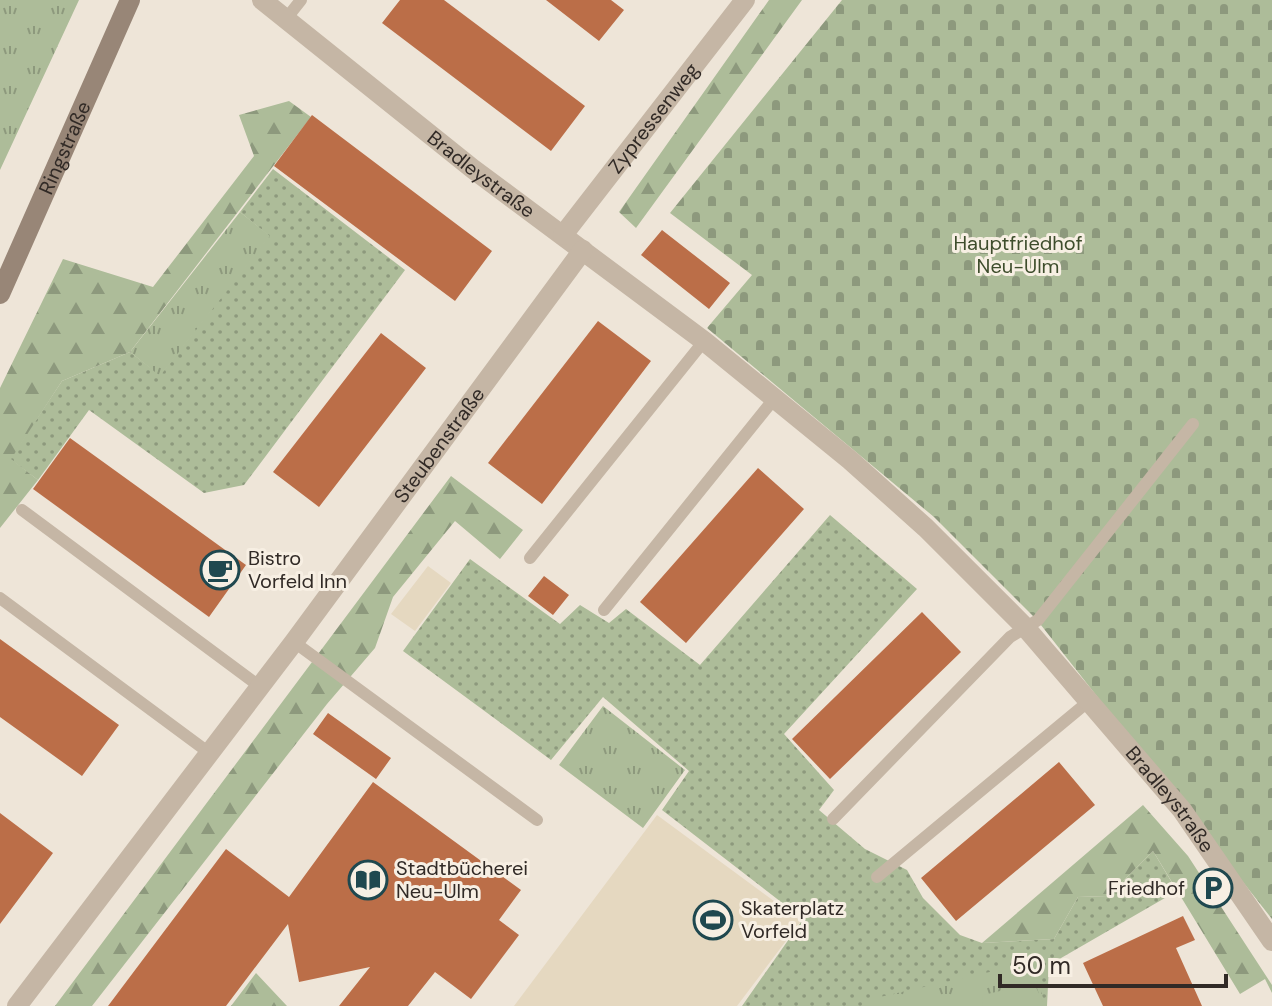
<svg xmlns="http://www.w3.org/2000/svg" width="1272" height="1006" font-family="'DM Sans',sans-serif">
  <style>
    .grass { fill: url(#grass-dots) }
    .forest { fill: url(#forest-firs) }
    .cemetery { fill: url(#cemetery-stones) }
    .park { fill: url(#park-tufts) }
    .pitch { fill: #adbc99 }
    .plaza { fill: #e5d8c0 }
    .building { fill: #bb6e48 }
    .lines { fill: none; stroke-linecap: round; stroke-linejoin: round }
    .service { stroke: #c5b6a5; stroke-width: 12 }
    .minor { stroke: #c5b6a5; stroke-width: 20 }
    .secondary { stroke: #988677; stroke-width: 20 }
    .labels { text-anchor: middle; stroke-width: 6; stroke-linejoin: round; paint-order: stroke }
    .street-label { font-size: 20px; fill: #312a26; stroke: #f7efe3 }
    .park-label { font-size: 20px; fill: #3e4d2c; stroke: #f7efe3 }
    .poi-label { font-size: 20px; fill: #312a26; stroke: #f7efe3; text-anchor: start }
  </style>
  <defs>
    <pattern id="grass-dots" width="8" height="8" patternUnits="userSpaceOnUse" patternTransform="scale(2)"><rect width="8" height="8" fill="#adbc99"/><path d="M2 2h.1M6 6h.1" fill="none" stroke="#8d997d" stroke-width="1.8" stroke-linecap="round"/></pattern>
    <pattern id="forest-firs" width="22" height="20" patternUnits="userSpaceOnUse" patternTransform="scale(2)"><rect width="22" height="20" fill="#adbc99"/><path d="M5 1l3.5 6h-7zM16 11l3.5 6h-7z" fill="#8d997d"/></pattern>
    <pattern id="cemetery-stones" width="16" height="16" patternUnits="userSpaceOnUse" patternTransform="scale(2)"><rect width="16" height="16" fill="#adbc99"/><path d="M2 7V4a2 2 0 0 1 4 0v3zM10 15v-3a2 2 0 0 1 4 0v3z" fill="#8d997d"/></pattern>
    <pattern id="park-tufts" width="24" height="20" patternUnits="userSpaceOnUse" patternTransform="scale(2)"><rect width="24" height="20" fill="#adbc99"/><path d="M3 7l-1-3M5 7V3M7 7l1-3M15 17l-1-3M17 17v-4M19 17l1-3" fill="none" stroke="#8d997d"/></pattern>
  </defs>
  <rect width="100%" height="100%" fill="#eee5d8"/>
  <path class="grass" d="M273,169l132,101 -161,215 -40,8 -115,-83 -51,70 -28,-21 52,-78 68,-29 30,23 109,-139 -29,-24z
    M830,515l87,74 -133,145 50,56 -15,20 46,39 42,21 16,28 37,37 22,8 72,-4 24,-42 30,-1 45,-45 24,40 -128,74 -2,41h-305l61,-87 -141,-109 27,-39 -86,-74 -52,63 -148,-109 67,-92 90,65 20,-19 29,18 17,-14 74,56z"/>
  <path class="forest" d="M769,0h33l-166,228 -17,-16z
    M289,101l22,16 -181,235 -68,29 -51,78 27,21 -38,48v-140l63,-129 90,28 101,-131 -15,-41z
    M451,476l72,54 -23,29 -45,-38 -62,76 -18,51 -48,56 -235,302h-37z
    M1143,805l45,51 84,129v8l-7,-14 -25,15 -87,-143 -45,45 -30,1 -24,42 -72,4z
    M256,973l31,33h-56z"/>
  <path class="cemetery" d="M842,0h430v919l-235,-299 -103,-103 -227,-189 45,-53 -82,-62z"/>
  <path class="park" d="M0,0h79l-79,170z
    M240,212l30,24 -110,140 -30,-24z
    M603,706l82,64 -42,58 -84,-63z
    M1033,962l12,44h-182l8,-7z"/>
  <path class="pitch" d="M1034,983l11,23h-63l1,-11z"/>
  <path class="plaza" d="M428,566l23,17 -36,48 -24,-17z
    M657,815l144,106 -64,85h-223z"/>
  <path class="building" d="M400,0h44l141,106 -34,45 -169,-128z
    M546,0h65l13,10 -25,31z
    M312,115l180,136 -37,50 -181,-135z
    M662,230l68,53 -21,26 -68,-54z
    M598,321l53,40 -109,143 -54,-41z
    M381,333l45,35 -107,139 -46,-35z
    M70,438l176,127 -37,52 -176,-128z
    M758,468l46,41 -118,134 -46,-41z
    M544,576l25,19 -16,20 -25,-19z
    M922,612l39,40 -131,127 -38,-40z
    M0,639l119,86 -37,51 -82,-59z
    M328,713l63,45 -15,21 -63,-45z
    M1059,762l36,43 -139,116 -35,-43z
    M373,782l148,108 -22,30 20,15 -48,64 -36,-27 -27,34h-69l31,-39 -71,15 -11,-58 -62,82h-118l118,-157 63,48z
    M0,813l53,40 -53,71z
    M1183,916l12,24 -19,8 26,58h-99l-20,-43z"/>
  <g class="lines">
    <path class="service" d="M286,19l15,-19
      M22,510l237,176
      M530,558l174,-217
      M0,598l208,154
      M604,610l170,-211
      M294,642l243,178
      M833,819l177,-182 28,-17 155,-196
      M877,877l212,-176"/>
    <g class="minor">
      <path id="s1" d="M262,0l211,169 231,172 146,119 76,68 99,99 157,183 90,131"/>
      <path id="s2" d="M563,235l182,-235"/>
      <path id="s3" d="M17,1006l277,-364 289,-392"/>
    </g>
    <path class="secondary" id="s4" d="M0,294l130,-294"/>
  </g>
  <defs>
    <g id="cafe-ring" transform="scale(2)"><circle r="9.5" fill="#f7efe3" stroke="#1f484f" stroke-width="1.5"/><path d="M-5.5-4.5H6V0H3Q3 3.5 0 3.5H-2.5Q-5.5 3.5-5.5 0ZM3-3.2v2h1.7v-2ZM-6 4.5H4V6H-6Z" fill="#1f484f"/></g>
    <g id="library-ring" transform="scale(2)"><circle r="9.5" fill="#f7efe3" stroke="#1f484f" stroke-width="1.5"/><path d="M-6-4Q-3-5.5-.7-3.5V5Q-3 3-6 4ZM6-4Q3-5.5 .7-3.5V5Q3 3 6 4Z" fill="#1f484f"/></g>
    <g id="parking-ring" transform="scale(2)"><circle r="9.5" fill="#f7efe3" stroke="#1f484f" stroke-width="1.5"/><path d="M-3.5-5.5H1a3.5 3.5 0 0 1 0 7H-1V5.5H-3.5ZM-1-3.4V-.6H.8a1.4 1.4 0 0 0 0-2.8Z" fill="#1f484f"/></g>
    <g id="stadium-ring" transform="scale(2)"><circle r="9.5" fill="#f7efe3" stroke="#1f484f" stroke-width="1.5"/><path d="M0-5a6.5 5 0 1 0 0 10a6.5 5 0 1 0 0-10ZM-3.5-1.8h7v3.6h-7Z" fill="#1f484f"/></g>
  </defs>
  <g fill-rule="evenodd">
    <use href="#cafe-ring" x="220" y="570"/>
    <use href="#library-ring" x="368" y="880"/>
    <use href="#parking-ring" x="1213" y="888"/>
    <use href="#stadium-ring" x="713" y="920"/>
  </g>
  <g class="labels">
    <g class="street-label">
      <text dy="7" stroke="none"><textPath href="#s2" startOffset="148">Zypressenweg</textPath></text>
      <text dy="7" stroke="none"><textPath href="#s4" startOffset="160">Ringstraße</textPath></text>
      <text dy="7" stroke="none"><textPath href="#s1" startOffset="280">Bradleystraße</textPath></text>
      <text dy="7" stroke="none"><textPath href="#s3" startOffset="702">Steubenstraße</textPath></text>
      <text dy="7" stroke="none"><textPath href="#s1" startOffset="1214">Bradleystraße</textPath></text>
    </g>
    <g class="park-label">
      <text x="1018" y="250">Hauptfriedhof<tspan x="1018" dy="23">Neu-Ulm</tspan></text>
    </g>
    <g class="poi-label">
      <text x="248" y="565">Bistro<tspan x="248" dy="23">Vorfeld Inn</tspan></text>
      <text x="396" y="875">Stadtbücherei<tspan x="396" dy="23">Neu-Ulm</tspan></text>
      <text x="1185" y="895" text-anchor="end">Friedhof</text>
      <text x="741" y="915">Skaterplatz<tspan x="741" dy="23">Vorfeld</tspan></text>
    </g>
  </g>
  <path d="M1000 974v12h226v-12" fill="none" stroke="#312a26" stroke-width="4"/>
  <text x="1012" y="974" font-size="24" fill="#312a26" stroke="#f7efe3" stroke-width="6" paint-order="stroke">50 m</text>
</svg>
